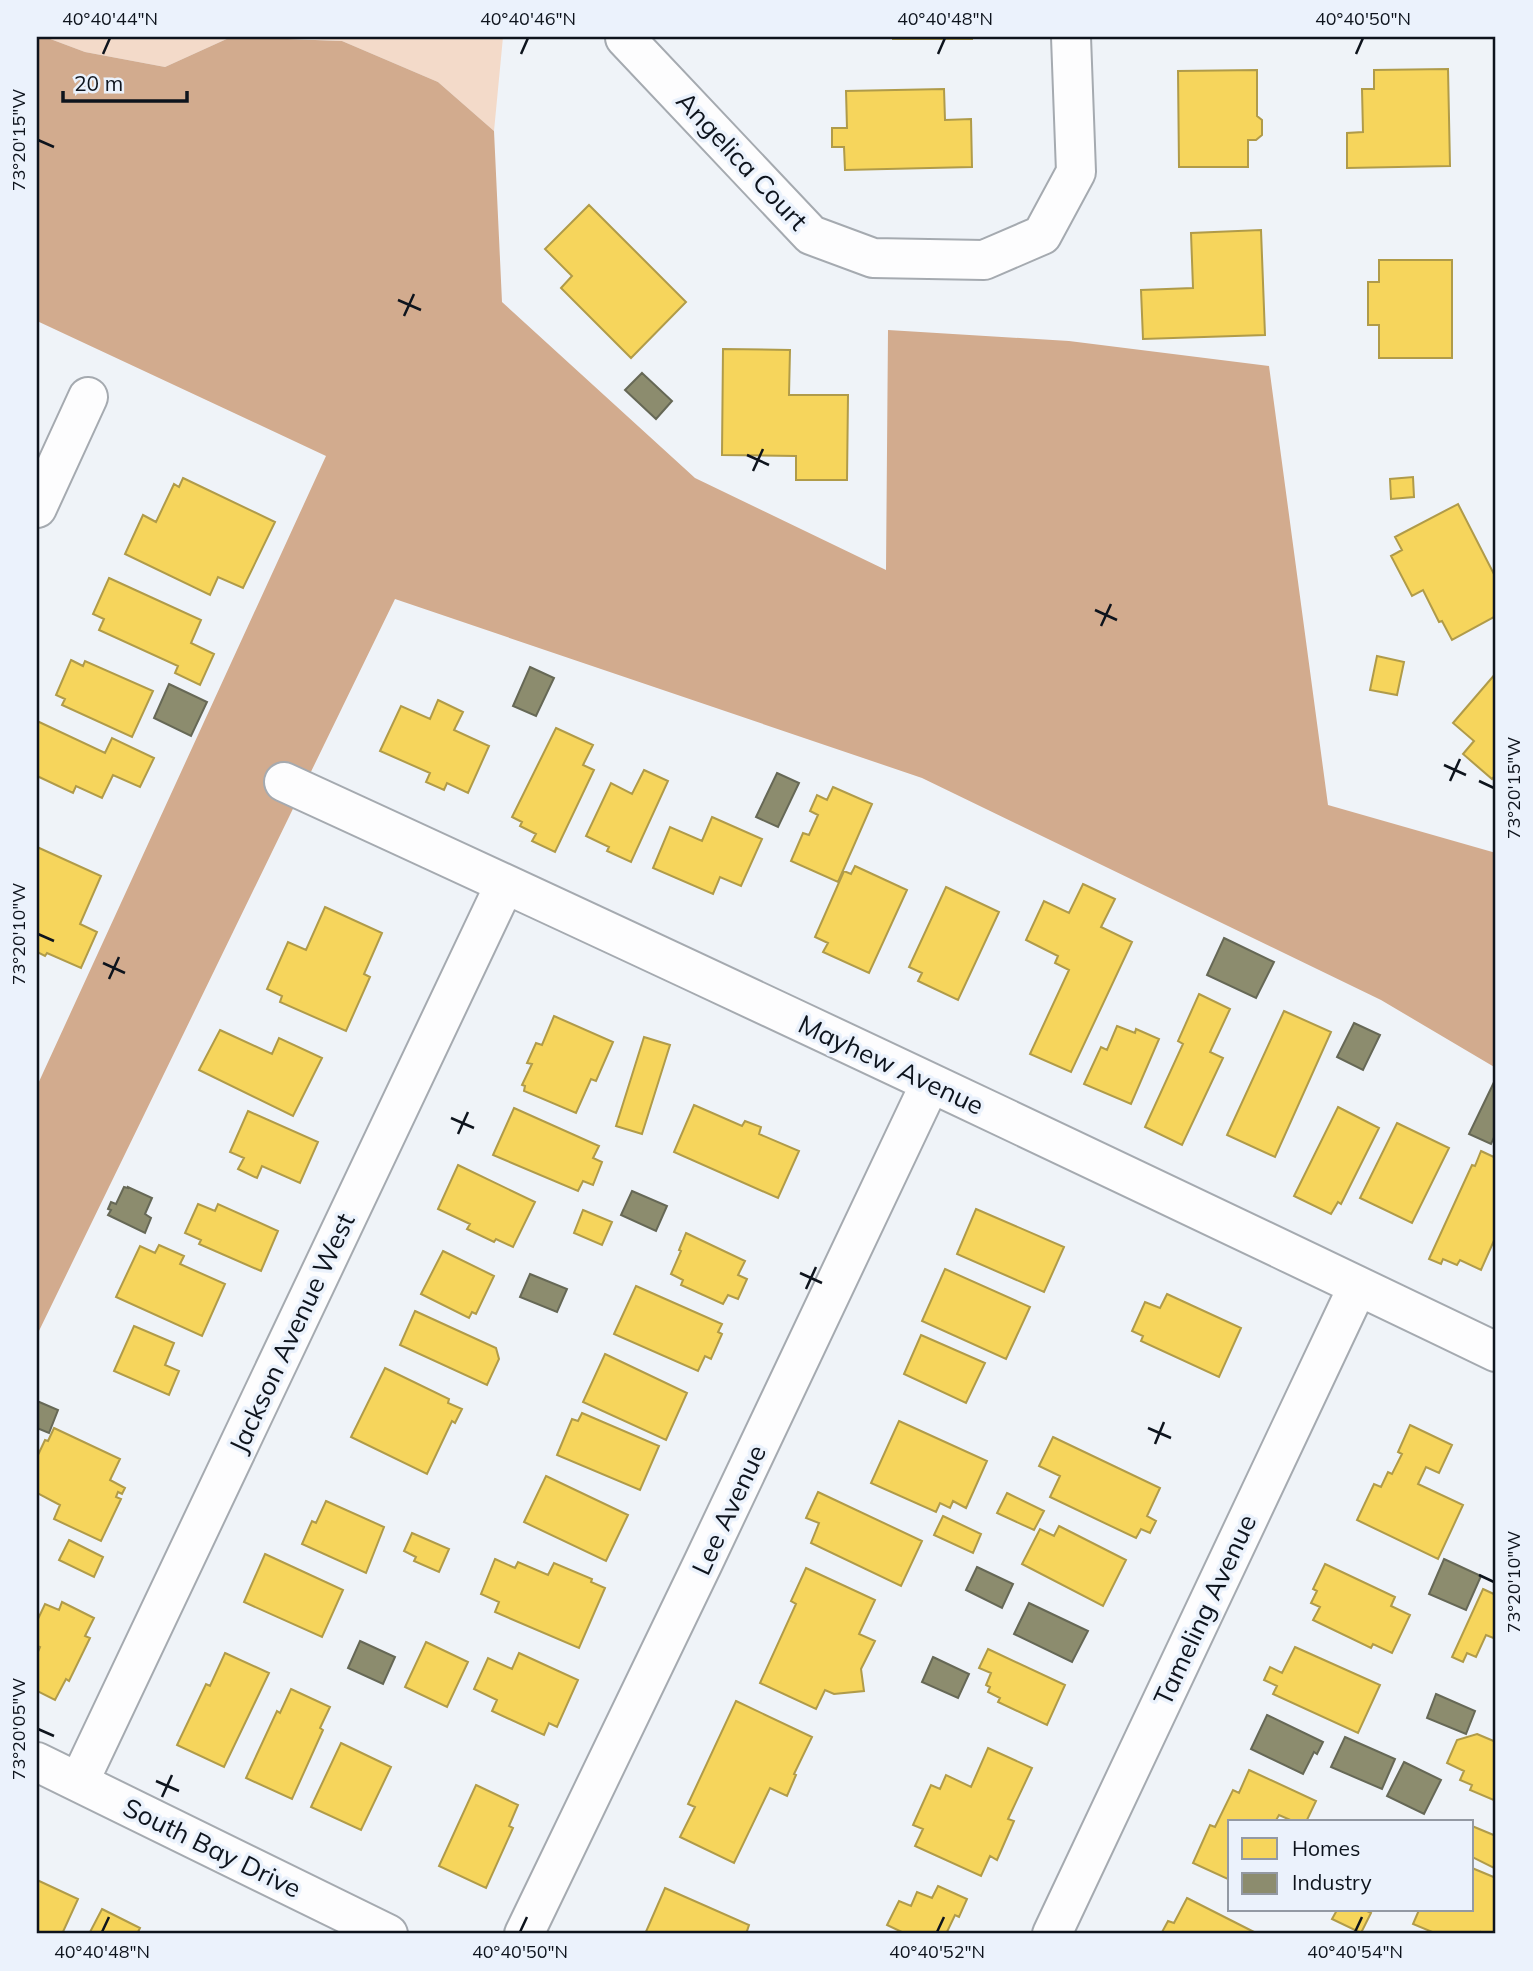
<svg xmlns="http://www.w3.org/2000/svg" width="1533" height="1971" font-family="Mulish,sans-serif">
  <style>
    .green { fill: #f3dac9 }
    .water { fill: #d2ab8e }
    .homes { fill: #f6d55c; stroke: #b09b49; stroke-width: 2 }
    .industry { fill: #8c8c6e; stroke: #666856; stroke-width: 2 }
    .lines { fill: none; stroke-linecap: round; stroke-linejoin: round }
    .minor-casing { stroke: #a5aab0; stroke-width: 42 }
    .minor { stroke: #fdfdfe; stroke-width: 38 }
    .ticks { fill: none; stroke: #0e141d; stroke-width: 2.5 }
    .labels { text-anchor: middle; stroke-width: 7; stroke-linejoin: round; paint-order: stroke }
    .street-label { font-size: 26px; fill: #0e141d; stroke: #ebf2fc }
    .neatline { fill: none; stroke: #0e141d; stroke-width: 2.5 }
    .ticks-label { font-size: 18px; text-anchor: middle; fill: #0e141d }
  </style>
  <rect width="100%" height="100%" fill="#eff3f8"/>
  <path class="green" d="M45,37h186l-66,30 -80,-15z
    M264,37h239l-9,94 -56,-49 -96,-41z"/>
  <path class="water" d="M37,37h8l40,15 80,15 66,-30 111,4 96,41 56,49 8,171 193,176 191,92 2,-240 181,11 200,25 59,439 168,48v215l-115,-68 -459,-222 -527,-179 -358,736v-249l289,-630 -289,-135z"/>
  <path class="homes" d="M893,37h79v2h-79z
    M1448,69l2,97 -103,2v-35l16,-1 -1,-43h12v-19z
    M1257,70v46l5,4v15l-6,5h-8v27h-69l-1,-96z
    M944,89l1,31 26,-1 1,48 -127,3 -1,-23h-12v-19h15l-1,-37z
    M589,205l97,97 -55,56 -70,-70 11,-12 -27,-27z
    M1261,230l4,105 -122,4 -2,-49 52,-2 -2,-55z
    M1379,260h73v98h-73v-33h-11v-43h11z
    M723,349l67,1 -1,45h59l-1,85h-51v-24l-74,-1z
    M1413,477l1,20 -23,2 -1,-20z
    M183,478l92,44 -32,66 -25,-11 -8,18 -85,-41 18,-39 13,7 18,-38 5,3z
    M1458,504l38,74v38l-44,24 -10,-19 -3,1 -16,-32 -11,6 -21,-40 11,-6 -7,-13z
    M109,578l92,42 -10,23 23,11 -14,31 -25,-12 3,-7 -79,-36 5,-11 -11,-5z
    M1377,656l27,6 -7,33 -27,-5z
    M71,660l12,6 2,-5 68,30 -21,46 -70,-32 3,-6 -9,-4z
    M1496,673v101l-4,5 -29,-25 11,-13 -21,-18z
    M438,700l25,12 -9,18 35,16 -21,47 -21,-10 -3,7 -18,-8 4,-9 -50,-22 21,-45 29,13z
    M37,721l68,32 7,-15 42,20 -14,29 -27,-12 -11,23 -26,-12 -3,7 -36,-17z
    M556,728l37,17 -10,20 11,5 -39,82 -23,-11 4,-7 -16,-8 2,-4 -10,-5z
    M644,770l24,11 -37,81 -24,-11 2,-4 -23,-11 25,-53 21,11z
    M833,787l39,17 -34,78 -47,-21 12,-28 6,2 9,-20 -8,-4 7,-16 10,5z
    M712,817l50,22 -21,47 -21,-9 -7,17 -60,-26 17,-41 32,14z
    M37,847l64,29 -21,48 17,8 -16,36 -34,-15 -2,3 -8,-4z
    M855,866l52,24 -38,83 -46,-21 5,-9 -13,-6 29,-66 7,3z
    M1083,884l32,15 -14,28 31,15 -61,130 -41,-18 39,-84 -14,-7 3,-7 -32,-16 18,-39 25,12z
    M946,887l53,25 -41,88 -40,-19 4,-8 -13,-6z
    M325,907l57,26 -18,41 6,3 -24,54 -66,-29 2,-6 -15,-7 21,-47 18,8z
    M1199,994l31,15 -20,43 13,6 -41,87 -37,-18 38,-83 -5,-3z
    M1284,1011l47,21 -56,125 -48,-22z
    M554,1016l59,26 -17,39 -5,-2 -15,34 -52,-22 1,-5 -3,-1 10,-21 -5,-1 9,-20 6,2z
    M1117,1026l18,7 1,-4 23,10 -28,65 -47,-20 17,-37 6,3z
    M220,1030l52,24 7,-16 43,20 -29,58 -94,-46z
    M644,1037l26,8 -28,89 -26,-8z
    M694,1105l48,21 3,-5 16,6 -2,7 40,17 -21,47 -104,-46z
    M1338,1107l41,21 -38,76 -3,-2 -7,12 -37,-18z
    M514,1108l85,38 -6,12 9,4 -9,23 -10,-4 -5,10 -85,-36z
    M248,1111l70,31 -18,41 -38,-17 -5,12 -19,-9 6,-11 -14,-6z
    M1397,1123l52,25 -37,75 -52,-25z
    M1481,1151l15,7v78l-15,34 -21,-10 -3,5 -14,-6 -2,5 -12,-5 43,-94 3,1z
    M458,1165l77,37 -22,45 -17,-8 -2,3 -27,-13 3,-5 -32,-15z
    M198,1204l17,7 3,-7 60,27 -17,40 -62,-27 2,-4 -16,-7z
    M976,1209l88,38 -20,45 -87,-38z
    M583,1210l29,12 -10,23 -28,-12z
    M686,1233l59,28 -7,14 9,4 -9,20 -10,-4 -5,9 -42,-19 2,-5 -12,-6 10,-23 -2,-1z
    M159,1245l25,11 -4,8 45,20 -23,52 -86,-39 24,-51 15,7z
    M443,1251l51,25 -18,38 -4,-2 -3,6 -48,-24z
    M945,1269l85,38 -24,52 -84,-38z
    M636,1286l86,38 -4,8 4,2 -11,25 -6,-3 -7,15 -84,-37z
    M1167,1294l74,34 -22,49 -78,-36 2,-5 -11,-5 13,-29 15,6z
    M415,1311l81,37 3,11 -12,26 -87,-40z
    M134,1326l40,17 -9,22 14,6 -10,24 -55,-24z
    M921,1335l64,28 -19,40 -62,-29z
    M605,1354l82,39 -21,47 -83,-38z
    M385,1368l64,31 -1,4 14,6 -7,14 -3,-2 -25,53 -76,-37z
    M582,1413l77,33 -19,44 -83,-35 15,-36 6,2z
    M899,1421l88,40 -21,47 -13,-7 -3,7 -10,-5 -4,9 -65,-29z
    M1410,1425l42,20 -13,28 -13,-6 -8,17 45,21 -25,54 -81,-39 17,-36 7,3 7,-15 4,2 10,-20 -4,-2z
    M54,1428l66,31 -10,21 15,8 -3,6 -4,-2 -2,5 5,2 -20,42 -47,-22 6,-14 -23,-12v-36l8,-17 3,1z
    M1053,1437l107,51 -13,28 9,5 -6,12 -9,-4 -5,9 -86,-41 10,-21 -21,-10z
    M546,1476l82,39 -22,46 -82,-39z
    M818,1492l104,49 -21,45 -90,-43 8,-20 -13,-5z
    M1007,1493l37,18 -10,19 -37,-17z
    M326,1501l58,26 -18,46 -64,-29 10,-23 4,2z
    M943,1516l38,18 -8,19 -39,-18z
    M1059,1526l67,34 -23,46 -81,-42 18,-35 14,7z
    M412,1533l37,16 -10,23 -25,-11 2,-4 -12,-6z
    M69,1540l34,17 -9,20 -35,-17z
    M265,1554l78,36 -21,47 -78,-35z
    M495,1559l20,9 3,-6 30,13 6,-12 38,16 -1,3 14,6 -26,60 -84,-36 4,-10 -18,-8z
    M1325,1564l70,33 -4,9 19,9 -18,38 -19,-9 -2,4 -58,-28 7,-13 -9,-4 6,-12 -4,-2z
    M806,1568l69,32 -16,34 16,7 -14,28 3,22 -30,3 -9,-4 -9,19 -56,-26 36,-79 -5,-3z
    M1483,1589l13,6v44l-10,-4 -10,22 -9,-4 -4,9 -11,-5z
    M62,1602l32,16 -9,18 5,2 -21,43 -3,-2 -11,21 -18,-9v-37l3,-7 -3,-1v-25l8,-17 14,6z
    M426,1642l42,20 -21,45 -42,-20z
    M1295,1647l85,38 -22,48 -85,-39 4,-8 -13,-6 6,-13 12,6z
    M988,1649l77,36 -18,40 -49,-23 2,-4 -12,-6 2,-5 -4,-2 5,-12 -12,-5z
    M225,1653l44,20 -45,94 -47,-22 29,-61 4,2z
    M519,1653l59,27 -21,47 -8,-4 -5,12 -52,-24 5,-11 -23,-11 14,-31 24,11z
    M291,1689l39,18 -10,21 3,2 -31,69 -46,-21 31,-67 3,2z
    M736,1701l76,36 -18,37 2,1 -9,21 -17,-8 -36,75 -54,-26 15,-30 -7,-3z
    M1477,1734l19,8v59l-26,-11 2,-5 -12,-5 4,-9 -17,-8 10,-23z
    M341,1743l50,24 -30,63 -50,-23z
    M988,1748l44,20 -24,51 6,2 -17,39 -7,-4 -9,20 -66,-30 8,-17 -10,-4 18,-40 9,4 6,-14 25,12z
    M1249,1770l67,31 -10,21h-11l-16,-7 -4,7h-45v58l-37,-17 17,-38 5,2 18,-37 6,3z
    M476,1785l42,20 -9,21 4,2 -27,60 -47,-22z
    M1472,1826l24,10v33l-24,-12z
    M1472,1868l24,10v52l-1,4 -14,-2v2h-44l-24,-10 6,-14h53z
    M37,1880l41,19 -16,35h-25z
    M938,1886l29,13 -8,18 -4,-2 -9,19h-40l-19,-9 12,-24 12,5 6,-14 15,6z
    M665,1888l84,37 -3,9h-101z
    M1187,1898l71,36h-97l7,-13 6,2z
    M102,1909l38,19 -3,6h-48z
    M1337,1910h28l6,3 -10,20 -29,-14z"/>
  <path class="industry" d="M642,373l30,28 -16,18 -31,-29z
    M530,667l24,11 -18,38 -23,-10z
    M169,684l38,18 -16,34 -37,-18z
    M777,773l22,10 -21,44 -22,-10z
    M1224,938l50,24 -18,36 -49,-23z
    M1354,1023l26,12 -17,35 -26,-13z
    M1496,1078v55l-5,11 -22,-10z
    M124,1187l4,1v-1l24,11 -7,16 6,4 -6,15 -37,-18 3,-5 -3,-1 3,-7 5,2z
    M632,1191l35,15 -11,25 -35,-16z
    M530,1274l37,15 -10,23 -37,-15z
    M37,1401l21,9 -9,23 -12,-5z
    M1444,1559l37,17 -15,34 -37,-16z
    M977,1567l36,17 -11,24 -36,-18z
    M1029,1603l59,28 -16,31 -58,-28z
    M360,1641l35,16 -12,27 -35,-16z
    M933,1657l36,17 -11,24 -36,-16z
    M1436,1694l39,17 -9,23 -39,-16z
    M1267,1715l56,27 -6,12 -3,-2 -11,22 -52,-25z
    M1345,1737l50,22 -13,30 -51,-22z
    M1404,1762l37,18 -17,34 -37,-18z"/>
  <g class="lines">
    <g class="minor-casing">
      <path id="minor" d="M625,38l186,197 62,23 111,2 58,-25 34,-63 -5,-135
        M37,508l51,-111
        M284,782c406,186 810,377 1212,570
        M37,1762l351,172
        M79,1782l426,-898
        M524,1934l179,-371 227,-479
        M1052,1934l306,-648"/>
    </g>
    <use href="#minor" class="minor"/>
  </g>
  <path class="ticks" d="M103,54l7,-16M521,54l7,-16M938,54l7,-16M1356,54l7,-16M38,140l16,7M398,300l23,10M404,316l10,-22M747,455l22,10M753,471l10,-22M1095,610l22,10M1101,626l10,-22M1444,765l22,10M1450,781l10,-22M1479,781l15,7M38,934l16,7M103,963l22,10M109,979l10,-22M451,1118l23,10M458,1134l10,-22M800,1273l22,10M806,1289l10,-22M1148,1428l23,10M1155,1444l9,-22M1479,1575l15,7M38,1729l16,7M156,1781l23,10M162,1797l10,-22M102,1932l7,-15M520,1932l7,-15M937,1932l7,-15M1355,1932l7,-15"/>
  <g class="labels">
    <g class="street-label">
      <text transform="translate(742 161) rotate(47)" y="9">Angelica Court</text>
      <text transform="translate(891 1065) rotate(25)" y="9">Mayhew Avenue</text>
      <text transform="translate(292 1333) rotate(-65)" y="9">Jackson Avenue West</text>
      <text transform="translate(729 1510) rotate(-65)" y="9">Lee Avenue</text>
      <text transform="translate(1205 1610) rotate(-65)" y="9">Tameling Avenue</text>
      <text transform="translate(212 1848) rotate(26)" y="9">South Bay Drive</text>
    </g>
  </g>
  <rect width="1533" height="1971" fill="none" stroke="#ebf2fc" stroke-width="77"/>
  <rect x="1228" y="1820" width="245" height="91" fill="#ebf2fc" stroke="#9399a3" stroke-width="2"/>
  <rect x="1242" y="1838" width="35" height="21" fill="#f6d55c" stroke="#9399a3" stroke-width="2"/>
  <text x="1292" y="1856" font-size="21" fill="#0e141d">Homes</text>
  <rect x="1242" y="1873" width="35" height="21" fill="#8c8c6e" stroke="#9399a3" stroke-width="2"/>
  <text x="1292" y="1890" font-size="21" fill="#0e141d">Industry</text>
  <path d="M63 91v10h124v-10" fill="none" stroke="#0e141d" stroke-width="3.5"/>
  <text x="74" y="91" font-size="21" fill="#0e141d" stroke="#ebf2fc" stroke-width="5" paint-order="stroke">20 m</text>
  <rect x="38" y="38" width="1456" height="1894" class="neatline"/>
  <g class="ticks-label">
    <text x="110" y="25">40°40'44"N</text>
    <text x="528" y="25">40°40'46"N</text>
    <text x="945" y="25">40°40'48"N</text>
    <text x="1363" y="25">40°40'50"N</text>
    <text transform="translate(19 140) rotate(-90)" y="6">73°20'15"W</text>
    <text transform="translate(1514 788) rotate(-90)" y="6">73°20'15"W</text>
    <text transform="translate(19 934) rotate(-90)" y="6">73°20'10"W</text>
    <text transform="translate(1514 1582) rotate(-90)" y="6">73°20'10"W</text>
    <text transform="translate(19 1729) rotate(-90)" y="6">73°20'05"W</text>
    <text x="102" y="1958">40°40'48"N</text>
    <text x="520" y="1958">40°40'50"N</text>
    <text x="937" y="1958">40°40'52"N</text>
    <text x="1355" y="1958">40°40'54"N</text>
  </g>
</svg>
